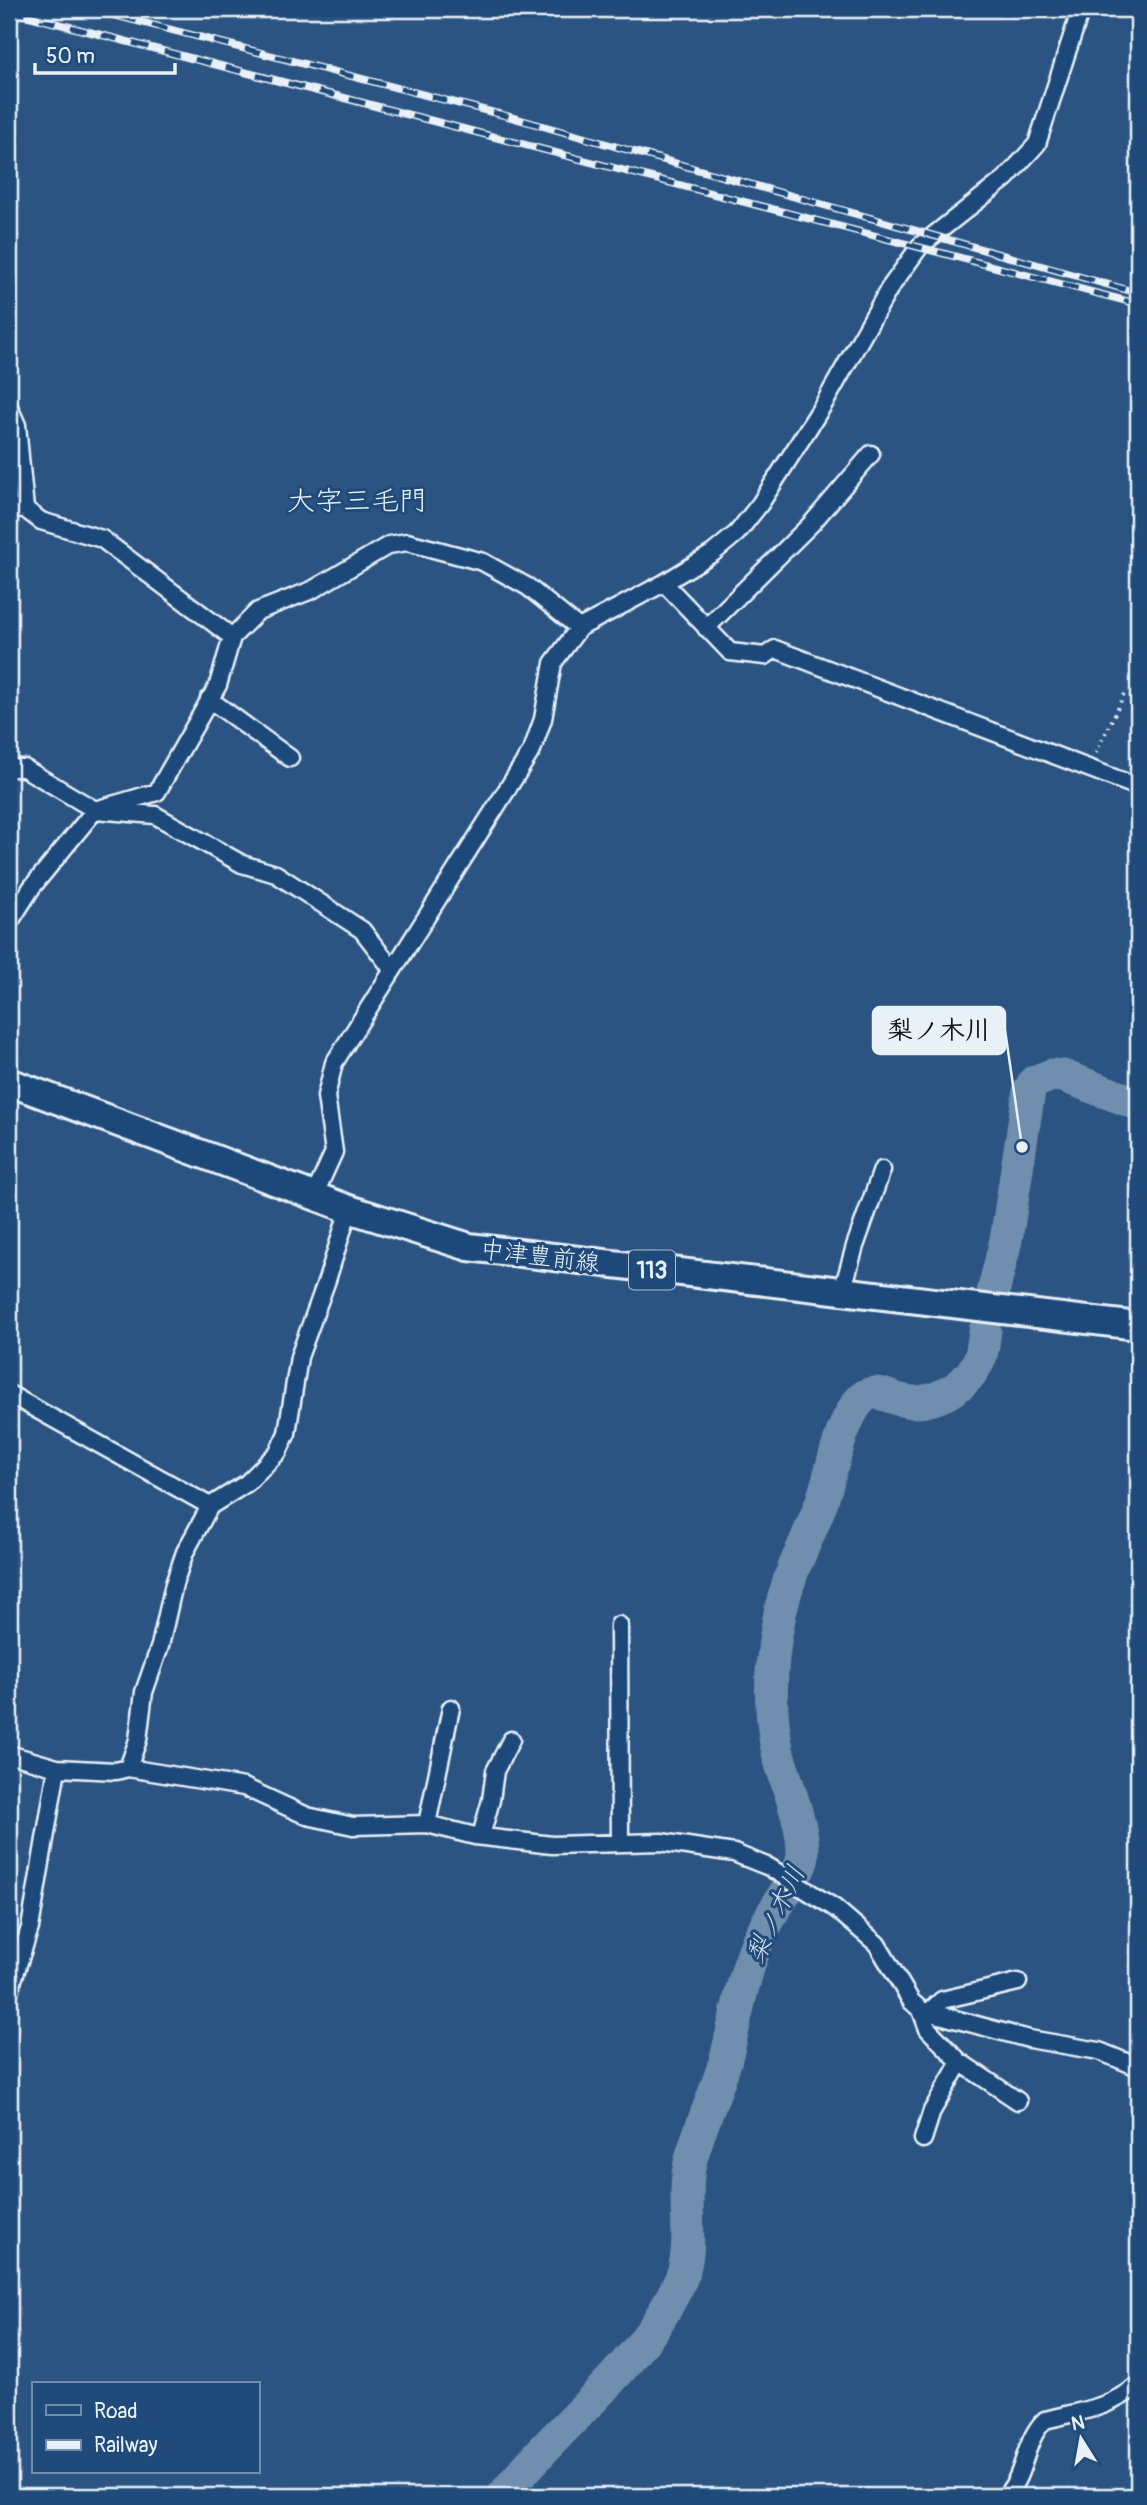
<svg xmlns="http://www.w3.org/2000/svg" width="1147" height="2505" font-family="Pangolin,'Klee One',sans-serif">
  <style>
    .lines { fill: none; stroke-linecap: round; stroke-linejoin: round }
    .river { stroke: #708ead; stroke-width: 33 }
    .minor-casing { stroke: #e8f1f8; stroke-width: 21 }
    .primary-casing { stroke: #e8f1f8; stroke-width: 32 }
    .path { stroke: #e8f1f8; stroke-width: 3.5; stroke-dasharray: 2 5; stroke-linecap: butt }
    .minor { stroke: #1f4a7a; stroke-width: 16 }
    .primary { stroke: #1f4a7a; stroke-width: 26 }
    .rail-casing { stroke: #e8f1f8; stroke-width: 8 }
    .rail { stroke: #1f4a7a; stroke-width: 5; stroke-dasharray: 16; stroke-linecap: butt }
    .labels { text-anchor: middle; stroke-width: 6; stroke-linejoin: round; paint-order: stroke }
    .shield { fill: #1f4a7a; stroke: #acbfd2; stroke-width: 2 }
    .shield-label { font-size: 23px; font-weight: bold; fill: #e8f1f8 }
    .street-label { font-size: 24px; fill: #e8f1f8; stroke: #1f4a7a }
    .water-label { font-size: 26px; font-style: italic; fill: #d0dde9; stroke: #1f4a7a }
    .quarter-label { font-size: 28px; fill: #e8f1f8; stroke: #1f4a7a }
    .leader { fill: none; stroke: #e8f1f8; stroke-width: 2.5 }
    .callout-dot { fill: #e8f1f8; stroke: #1f4a7a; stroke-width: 2.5 }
    .callout { fill: #e8f1f8; stroke: #e8f1f8; stroke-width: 2.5 }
    .callout-label { font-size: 26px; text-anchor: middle; font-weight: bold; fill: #111 }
  </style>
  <rect width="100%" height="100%" fill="#2b5482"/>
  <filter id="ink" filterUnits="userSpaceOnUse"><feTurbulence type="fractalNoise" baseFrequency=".0143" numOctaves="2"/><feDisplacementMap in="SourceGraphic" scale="14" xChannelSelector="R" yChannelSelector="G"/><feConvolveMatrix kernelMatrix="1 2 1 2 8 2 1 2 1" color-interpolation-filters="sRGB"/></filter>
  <g filter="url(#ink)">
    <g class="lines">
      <path class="river" d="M993,1293l13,-53 23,-149 5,-9 18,-7 11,1 75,28
        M503,2496c45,-58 104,-104 147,-163 11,-15 20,-32 28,-48 19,-34 3,-84 12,-122 9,-36 26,-69 36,-105 10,-38 15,-75 30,-113 9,-23 25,-44 37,-66 3,-5 8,-13 9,-18 6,-27 -17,-80 -24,-108 -13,-57 -6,-128 15,-183 9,-21 19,-42 27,-64 11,-28 20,-87 42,-108 12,-11 26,-1 39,2 28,8 63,-11 76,-36 6,-9 6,-22 8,-33"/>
      <g class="minor-casing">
        <path id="minor" d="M9,407l8,18 8,84
          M9,508l16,1 16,12 61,18 130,98
          M664,583l66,69 35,4 10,-7 363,138
          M706,628l106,-105 59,-69
          M209,699l81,59
          M9,768h15l71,42 60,5 87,49 34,10 86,56 31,40
          M9,923l23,-36 63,-77 62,-18 61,-107 14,-48 26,-26 54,-21 77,-45 18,-3 76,20 45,25 51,41
          M314,1196l20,-44 -8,-56 8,-33 198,-313 11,-31 10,-56 26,-35 85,-45 49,-30 24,-20 23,-29 25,-39 40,-63 64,-113 31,-43 86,-68 31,-34 44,-135
          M842,1292l13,-46 27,-76
          M9,1394l201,112
          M619,1625l1,218
          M9,1754l48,14
          M128,1768l10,-28 6,-48 16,-46 14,-62 11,-32 25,-46 37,-23 31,-31 9,-19 12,-76 28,-77 22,-71
          M427,1824l24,-116
          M481,1836l10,-36 4,-29 16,-31
          M9,1992l21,-64 27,-160 59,3 12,-3 116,19 63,29 46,10 74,-2 48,12 77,9 109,-3 73,11 35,14 66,41 42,36 34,57 10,9 108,29 70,12 39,16
          M921,2010l7,19 32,33 -28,49 -9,28
          M929,2012l13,-12 76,-18
          M960,2062l58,39
          M1005,2496c21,-20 18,-55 40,-76 37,-10 61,-10 93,-35"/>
      </g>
      <g class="primary-casing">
        <path id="primary" d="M9,1082l340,127 120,38 669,79"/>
      </g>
      <path class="path" d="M1096,753l28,-58h14"/>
      <use href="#minor" class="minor"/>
      <use href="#primary" class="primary"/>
      <g class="rail-casing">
        <path id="rail" d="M90,9l417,107 631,177
          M9,11l1129,293"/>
      </g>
      <use href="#rail" class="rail"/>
    </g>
  </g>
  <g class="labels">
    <rect class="shield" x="629" y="1250.5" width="46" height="39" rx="5"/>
    <g class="shield-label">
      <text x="652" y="1278">113</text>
    </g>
    <g class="street-label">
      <text transform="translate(540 1256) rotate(7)" y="8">中津豊前線</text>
    </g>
    <g class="water-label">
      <text transform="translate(775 1914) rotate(-65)" y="9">梨ノ木川</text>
    </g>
    <g class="quarter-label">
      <text x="357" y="510">大字三毛門</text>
    </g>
  </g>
  <path class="leader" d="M1022 1147L1005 1030"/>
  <circle class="callout-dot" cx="1022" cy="1147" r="7"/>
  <rect class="callout" x="873" y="1007" width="132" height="47" rx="7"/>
  <g class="callout-label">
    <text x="939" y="1039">梨ノ木川</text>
  </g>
  <rect width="1147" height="2505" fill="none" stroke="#1f4a7a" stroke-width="35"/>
  <rect x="18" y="18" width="1112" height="2470" fill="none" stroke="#e8f1f8" stroke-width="2.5" filter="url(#ink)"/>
  <rect x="32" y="2382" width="228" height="91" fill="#1f4a7a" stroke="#6f8dac" stroke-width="2"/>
  <rect x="46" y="2405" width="35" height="10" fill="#1f4a7a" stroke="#6f8dac" stroke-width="2"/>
  <text x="94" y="2418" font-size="21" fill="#e8f1f8">Road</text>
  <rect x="46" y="2440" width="35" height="10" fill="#e8f1f8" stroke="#6f8dac" stroke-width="2"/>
  <text x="94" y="2452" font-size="21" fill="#e8f1f8">Railway</text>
  <g transform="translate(1081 2439) rotate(349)" stroke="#1f4a7a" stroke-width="5" paint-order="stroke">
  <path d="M0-5L12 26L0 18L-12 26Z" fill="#e8f1f8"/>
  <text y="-10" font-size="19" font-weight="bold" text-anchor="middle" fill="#e8f1f8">N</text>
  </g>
  <path d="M35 63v10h140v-10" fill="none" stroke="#e8f1f8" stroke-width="3.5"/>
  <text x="46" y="63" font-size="21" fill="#e8f1f8" stroke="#1f4a7a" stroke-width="5" paint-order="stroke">50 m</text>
</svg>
